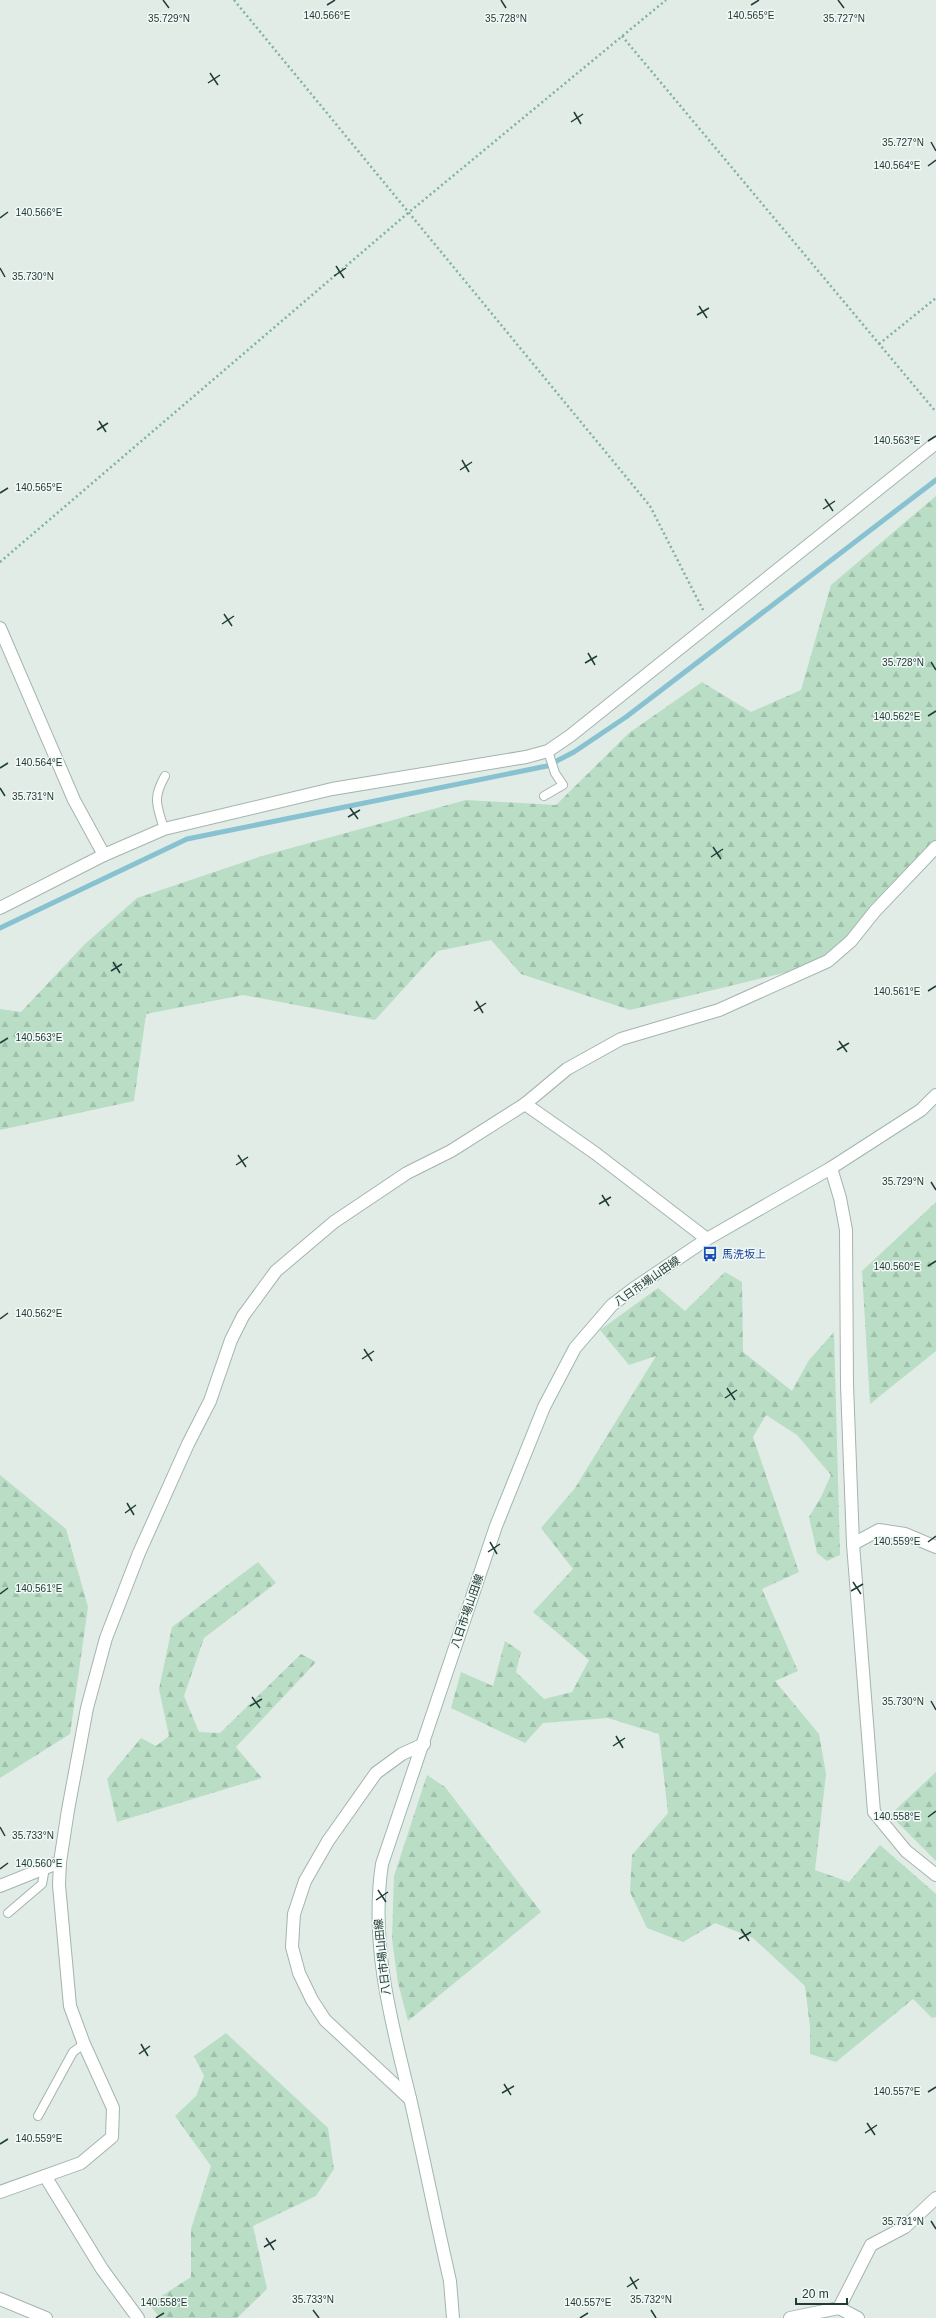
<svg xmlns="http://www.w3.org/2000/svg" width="936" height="2318" font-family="Helvetica,'Noto Sans JP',sans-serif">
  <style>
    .forest { fill: url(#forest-firs) }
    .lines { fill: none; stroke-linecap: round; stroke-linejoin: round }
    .stream { stroke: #88c2d1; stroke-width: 5 }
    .service-casing { stroke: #a4b4ae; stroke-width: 10 }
    .minor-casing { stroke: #a4b4ae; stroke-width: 14 }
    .secondary-casing { stroke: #9fb7b0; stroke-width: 14 }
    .path { stroke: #81b0a4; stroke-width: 2.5; stroke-dasharray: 2 3; stroke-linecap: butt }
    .service { stroke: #fff; stroke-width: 8 }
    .minor { stroke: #fff; stroke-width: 12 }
    .secondary { stroke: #fff; stroke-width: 12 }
    .ticks { fill: none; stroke: #213c36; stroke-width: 1.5 }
    .labels { text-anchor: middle; stroke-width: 3; stroke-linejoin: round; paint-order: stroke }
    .transit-label { font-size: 11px; fill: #164399; stroke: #f1f8f5; text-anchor: start }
    .street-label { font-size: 11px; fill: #213c36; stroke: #f1f8f5 }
    .ticks-label { font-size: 10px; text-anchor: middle; fill: #213c36; stroke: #f1f8f5; stroke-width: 3; stroke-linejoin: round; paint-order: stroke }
  </style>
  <defs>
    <pattern id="forest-firs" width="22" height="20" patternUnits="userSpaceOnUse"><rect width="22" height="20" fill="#b9ddc5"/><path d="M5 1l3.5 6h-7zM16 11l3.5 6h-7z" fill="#9fbfaa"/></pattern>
  </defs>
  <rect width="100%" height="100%" fill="#e1ece7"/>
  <g class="forest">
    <polygon points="936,496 936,853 821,964 630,1010 521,974 491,940 438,951 375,1020 243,995 146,1014 134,1101 0,1130 0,1009 21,1012 84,945 137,898 262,856 466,800 556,805 629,733 702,682 751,712 801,690 831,585"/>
    <polygon points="936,1202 936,1351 870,1404 862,1271"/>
    <polygon points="725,1272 742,1282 743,1352 792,1391 809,1360 834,1332 840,1555 827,1561 817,1553 809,1517 821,1497 831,1475 797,1435 766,1415 753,1437 799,1572 762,1589 798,1671 775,1681 819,1734 826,1774 815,1870 849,1882 880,1845 936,1894 936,2017 932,2018 913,1999 836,2062 810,2054 810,2027 805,1986 753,1938 715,1923 683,1942 647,1928 630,1892 632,1855 668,1813 659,1734 608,1718 543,1723 525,1743 451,1708 461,1672 493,1686 505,1641 521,1652 516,1672 544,1699 572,1692 589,1660 533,1612 573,1569 541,1528 575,1488 656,1356 629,1365 600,1330 658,1288 685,1311"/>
    <polygon points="0,1475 66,1529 88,1607 70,1734 0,1778"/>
    <polygon points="258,1562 276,1583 204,1638 184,1696 199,1732 220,1733 301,1654 316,1662 236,1747 262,1778 117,1822 107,1779 141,1738 156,1746 169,1736 159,1689 172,1627"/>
    <polygon points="936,1772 936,1861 890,1815"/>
    <polygon points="427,1775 445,1787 541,1912 408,2021 398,1983 392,1939 394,1876"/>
    <polygon points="226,2033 328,2128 334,2169 316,2196 253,2226 267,2289 237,2318 160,2318 149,2304 191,2277 191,2229 211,2166 175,2116 196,2096 204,2076 194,2056"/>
  </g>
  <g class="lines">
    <polyline class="stream" points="0,928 187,839 547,766 574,752 626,717 936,480"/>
    <defs>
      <g id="service">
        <polyline points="544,796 563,785 555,773 548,751"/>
        <path d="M164,829C157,805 152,799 165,776"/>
        <polyline points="8,1913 42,1884 45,1868"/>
        <polyline points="38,2116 73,2052 84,2044"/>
      </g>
      <g id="minor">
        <polyline points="0,628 74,800 104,855"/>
        <polyline points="0,908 104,855 164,829 332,789 526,757 548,751 570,736 936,443"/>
        <polyline points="525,1104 595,1153 707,1239"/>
        <polyline points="831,1168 840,1198 846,1230 847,1385 853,1544 874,1812 906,1851 936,1875"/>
        <polyline points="853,1544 879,1530 905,1534 936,1547"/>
        <polyline points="0,1886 60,1862"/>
        <polyline points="410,2099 325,2020 312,2000 299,1973 292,1947 294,1914 305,1881 328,1841 376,1773 402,1754 424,1744"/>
        <polyline points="45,2176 102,2269 138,2318"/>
        <polyline points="0,2192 81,2163 112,2137 113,2108 84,2044 70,2006 59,1885 60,1862 68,1810 87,1708 106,1638 139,1553 188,1444 210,1401 231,1340 243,1316 276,1271 334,1222 407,1173 451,1151 525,1104 567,1069 621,1039 719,1010 828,961 851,941 875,911 936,847"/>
        <polyline points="0,2299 46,2318"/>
        <polyline points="839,2308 871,2245 905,2227 936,2198"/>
        <polyline points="790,2318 839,2308 858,2318"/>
      </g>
      <path id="secondary" d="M453,2318L450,2281C436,2220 424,2159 410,2098C391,2021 370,1944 382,1864L496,1526L544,1407L575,1348L612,1305L633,1289L707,1239L831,1168L921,1110L936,1095"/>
    </defs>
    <use href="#service" class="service-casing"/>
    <use href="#minor" class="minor-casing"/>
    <use href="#secondary" class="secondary-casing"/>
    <g class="path">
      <polyline points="234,0 650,506 703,610"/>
      <polyline points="622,36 936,412"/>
      <polyline points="879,344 936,298"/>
      <polyline points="0,562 408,213 666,0"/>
    </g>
    <use href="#service" class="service"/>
    <use href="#minor" class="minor"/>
    <use href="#secondary" class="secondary"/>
  </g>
  <path class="ticks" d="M163,0L169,8M501,0L506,8M838,0L844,8M327,5L335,0M751,5L759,0M210,73L218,85M208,83L220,75M574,112L581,124M571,122L583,114M931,142L936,151M928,166L936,160M0,218L8,212M336,266L344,278M0,268L5,277M334,276L346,268M699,306L707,318M697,315L709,308M99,421L106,432M97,430L108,423M928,441L936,436M462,460L469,472M460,470L472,462M0,493L8,488M825,499L833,511M823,509L835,501M224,614L232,626M222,624L234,616M588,653L595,665M931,662L936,670M585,663L597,656M928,716L936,711M0,768L8,763M0,788L5,796M350,808L358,819M348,817L360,810M713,847L721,859M711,857L723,849M113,962L120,973M111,971L122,964M928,991L936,986M476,1001L483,1013M474,1011L486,1003M839,1041L847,1052M0,1043L8,1038M837,1050L849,1043M238,1155L246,1167M236,1165L248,1157M931,1182L936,1190M602,1195L609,1206M599,1204L611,1197M928,1266L936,1261M0,1319L8,1313M364,1349L372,1361M362,1359L374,1351M727,1388L735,1400M725,1398L737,1390M127,1503L134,1515M125,1513L136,1505M490,1542L497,1554M928,1542L936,1536M488,1552L500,1544M853,1582L861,1594M851,1591L863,1584M0,1594L8,1588M252,1697L260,1708M931,1701L936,1710M250,1706L262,1699M616,1736L623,1748M613,1746L625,1738M928,1817L936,1811M0,1827L5,1836M0,1869L8,1863M378,1890L386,1902M376,1900L388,1892M741,1929L749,1941M739,1939L751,1932M141,2044L148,2056M139,2054L150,2046M504,2084L511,2095M928,2092L936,2087M502,2093L514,2086M867,2123L875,2135M865,2133L877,2125M0,2144L8,2139M931,2221L936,2229M266,2238L274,2250M264,2247L276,2240M630,2277L637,2289M627,2287L639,2279M313,2310L319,2318M651,2310L656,2318M156,2318L164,2313M580,2318L588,2313"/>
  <defs>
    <symbol id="bus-bare" viewBox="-9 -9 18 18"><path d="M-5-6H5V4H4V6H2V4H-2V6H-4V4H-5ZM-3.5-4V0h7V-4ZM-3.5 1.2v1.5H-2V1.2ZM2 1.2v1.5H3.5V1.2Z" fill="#1a4fb4" stroke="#f1f8f5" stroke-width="2.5" paint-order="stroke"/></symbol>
  </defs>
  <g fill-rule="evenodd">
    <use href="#bus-bare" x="699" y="1243" width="22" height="22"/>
  </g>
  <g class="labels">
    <g class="transit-label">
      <text x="722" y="1258">馬洗坂上</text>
    </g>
    <g class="street-label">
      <text transform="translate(647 1281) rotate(-35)" y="4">八日市場山田線</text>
      <text transform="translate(467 1611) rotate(-71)" y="4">八日市場山田線</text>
      <text transform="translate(382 1957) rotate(-96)" y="4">八日市場山田線</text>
    </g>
  </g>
  <g class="ticks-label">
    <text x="327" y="19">140.566°E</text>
    <text x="751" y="19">140.565°E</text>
    <text x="169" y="22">35.729°N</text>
    <text x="506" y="22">35.728°N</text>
    <text x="844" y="22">35.727°N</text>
    <text x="903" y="146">35.727°N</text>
    <text x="897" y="169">140.564°E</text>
    <text x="39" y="216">140.566°E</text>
    <text x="33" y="280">35.730°N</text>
    <text x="897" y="444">140.563°E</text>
    <text x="39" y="491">140.565°E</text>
    <text x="903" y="666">35.728°N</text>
    <text x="897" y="720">140.562°E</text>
    <text x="39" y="766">140.564°E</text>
    <text x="33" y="800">35.731°N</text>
    <text x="897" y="995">140.561°E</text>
    <text x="39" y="1041">140.563°E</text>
    <text x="903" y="1185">35.729°N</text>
    <text x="897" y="1270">140.560°E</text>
    <text x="39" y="1317">140.562°E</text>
    <text x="897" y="1545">140.559°E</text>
    <text x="39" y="1592">140.561°E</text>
    <text x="903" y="1705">35.730°N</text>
    <text x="897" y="1820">140.558°E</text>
    <text x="33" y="1839">35.733°N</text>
    <text x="39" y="1867">140.560°E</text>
    <text x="897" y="2095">140.557°E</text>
    <text x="39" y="2142">140.559°E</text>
    <text x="903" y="2225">35.731°N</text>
    <text x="313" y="2303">35.733°N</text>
    <text x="651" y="2303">35.732°N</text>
    <text x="164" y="2306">140.558°E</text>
    <text x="588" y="2306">140.557°E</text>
  </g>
  <path d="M796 2298v6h51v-6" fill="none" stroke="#213c36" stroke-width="2"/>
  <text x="802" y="2298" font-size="12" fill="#213c36" stroke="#f1f8f5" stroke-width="3" paint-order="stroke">20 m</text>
</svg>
